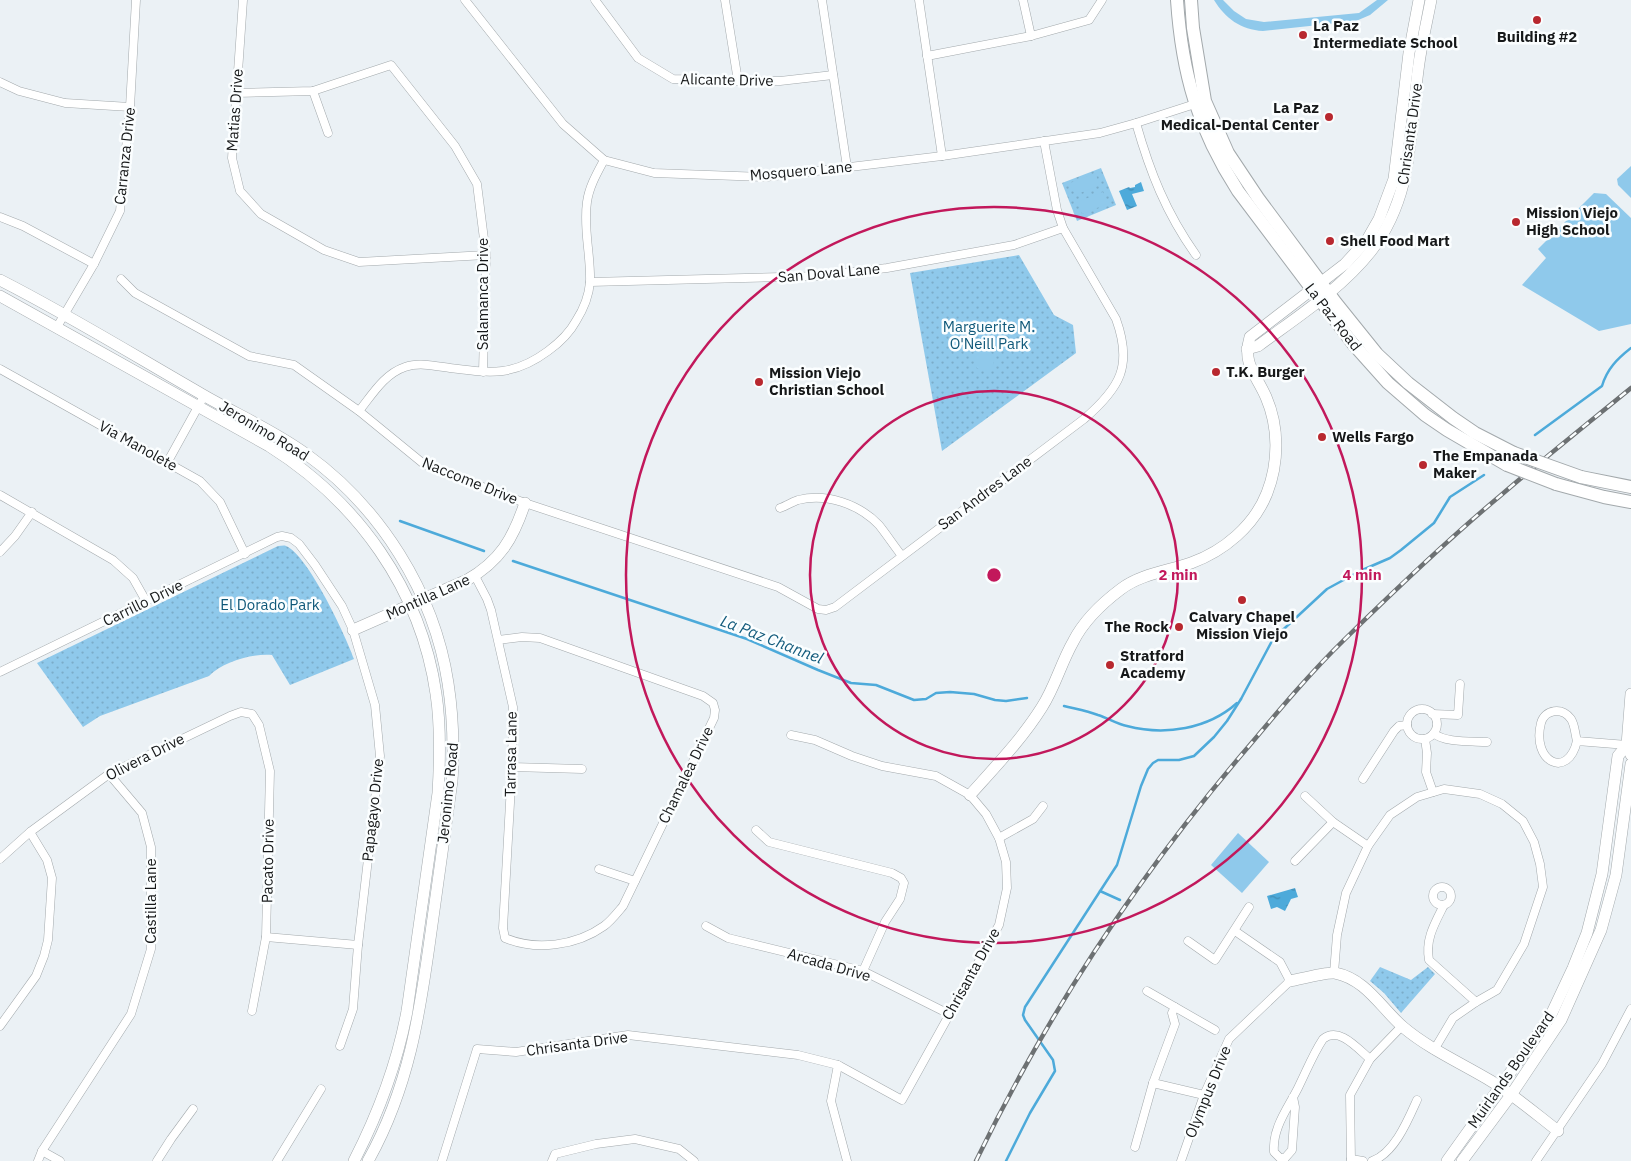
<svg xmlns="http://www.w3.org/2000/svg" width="1631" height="1161" font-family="'IBM Plex Sans',sans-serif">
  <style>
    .park { fill: url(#park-dots) }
    .pitch { fill: #8fc9eb }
    .water { fill: url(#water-ripples) }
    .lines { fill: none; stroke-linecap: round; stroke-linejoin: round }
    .stream { stroke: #4daada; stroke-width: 2.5 }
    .street-casing { stroke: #a3a9ac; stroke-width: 9 }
    .secondary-casing { stroke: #a3a9ac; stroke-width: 12 }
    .primary-casing { stroke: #a3a9ac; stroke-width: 14 }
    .street { stroke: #fff; stroke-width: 8 }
    .secondary { stroke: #fff; stroke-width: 11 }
    .primary { stroke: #fff; stroke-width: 12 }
    .rail-casing { stroke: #6d7173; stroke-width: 4.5 }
    .rail { stroke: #fbfeff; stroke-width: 2.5; stroke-dasharray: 8; stroke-linecap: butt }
    .primary-bridge-casing { stroke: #a3a9ac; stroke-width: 14; stroke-linecap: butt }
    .primary-bridge { stroke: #fff; stroke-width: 12 }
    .ring { fill: none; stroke: #c2185b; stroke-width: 2.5 }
    .poi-dot { fill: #b8282f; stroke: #fbfeff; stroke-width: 2 }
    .labels { text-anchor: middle; stroke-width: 5; stroke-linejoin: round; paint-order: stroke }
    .poi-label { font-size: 15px; font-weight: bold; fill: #161819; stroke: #fbfeff; text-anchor: start }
    .street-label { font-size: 15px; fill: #161819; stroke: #fbfeff }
    .park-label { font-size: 15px; fill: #0f5879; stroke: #fbfeff }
    .water-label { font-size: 16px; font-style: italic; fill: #135b7c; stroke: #fbfeff }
    .centre { fill: #c2185b; stroke: #fbfeff; stroke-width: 2.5 }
    .ring-label { font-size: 15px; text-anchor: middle; font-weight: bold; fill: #c2185b; stroke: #fbfeff; stroke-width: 5; stroke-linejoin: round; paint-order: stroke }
  </style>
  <defs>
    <pattern id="park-dots" width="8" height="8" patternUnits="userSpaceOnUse" patternTransform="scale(1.25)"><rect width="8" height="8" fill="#8fc9eb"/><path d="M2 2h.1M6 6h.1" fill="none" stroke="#7bacc9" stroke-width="1.8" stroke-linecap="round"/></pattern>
    <pattern id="water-ripples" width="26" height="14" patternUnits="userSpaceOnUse" patternTransform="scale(1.25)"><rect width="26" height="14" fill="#4daada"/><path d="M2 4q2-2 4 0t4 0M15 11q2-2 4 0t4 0" fill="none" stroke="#3f89b0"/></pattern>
  </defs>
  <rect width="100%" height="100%" fill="#ebf1f5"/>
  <g class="park">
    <polygon points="1101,168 1116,205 1077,221 1062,183"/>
    <polygon points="1019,255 1054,315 1073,325 1076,353 942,451 910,273"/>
    <path d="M278,546C281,546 284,545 286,546C308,555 346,636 354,659L290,685L272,655C253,653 222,662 209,676L100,716L83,727L37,663Z"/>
    <polygon points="1380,967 1411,980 1428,967 1435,974 1401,1013 1384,993 1370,981"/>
  </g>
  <g class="pitch">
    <path d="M1214,0H1223L1234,11L1246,19L1264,22L1359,13L1377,0H1388L1370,15L1356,21L1263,31C1241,30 1225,18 1214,0Z"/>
    <polygon points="1631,166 1631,198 1618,185 1617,179"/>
    <polygon points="1095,173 1100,185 1075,195 1070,183"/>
    <polygon points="1103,192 1107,204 1082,214 1077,202"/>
    <polygon points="1594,193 1606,194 1631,218 1631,324 1599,331 1522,285 1546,258 1538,249"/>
    <circle cx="984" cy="361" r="10"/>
    <polygon points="1238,833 1269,862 1242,893 1211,865"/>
  </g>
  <g class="water">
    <polygon points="1141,182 1144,191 1132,194 1137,206 1127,210 1119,191 1129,187 1130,188 1135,187 1135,185"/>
    <polygon points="1295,888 1298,897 1291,899 1285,911 1277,907 1271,909 1267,896"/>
  </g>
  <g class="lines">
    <g class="stream">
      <path d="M1535,435L1602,386C1607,369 1617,359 1631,348"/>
      <polyline points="400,521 484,551"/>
      <polyline points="513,561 747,639 818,670 851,683 876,685 914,700 926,699 936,693 950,692 974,694 995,700 1006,701 1027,698"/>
      <polyline points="1241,699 1273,639 1327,589 1360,571 1390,558 1401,550 1434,523 1450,497 1484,475"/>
      <path d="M1064,706C1076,709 1087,711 1098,715C1108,718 1117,724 1127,726C1165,736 1208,729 1237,703"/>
      <polyline points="1100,891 1120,900"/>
      <polyline points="1006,1161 1030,1113 1055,1071 1053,1060 1025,1020 1023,1015 1025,1007 1117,865 1141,786 1148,769 1153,763 1158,760 1179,760 1194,756 1214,737 1227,721 1241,699"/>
    </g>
    <defs>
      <g id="street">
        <polyline points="243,0 232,158 240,191 261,214 324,250 359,262 486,255"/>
        <polyline points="465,0 563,124 604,160 654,173 766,177 942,156 1100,133 1136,123 1198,103"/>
        <polyline points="595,0 638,58 673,79 780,81 833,75"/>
        <polyline points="725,0 738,81"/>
        <polyline points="822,0 847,167"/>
        <polyline points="919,0 942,156"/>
        <polyline points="1023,0 1031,36"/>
        <polyline points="927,56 1031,36 1089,20 1102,0"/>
        <polyline points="0,82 19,91 65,103 130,107"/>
        <polyline points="313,91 328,133"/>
        <polyline points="237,93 313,91 391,65 455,146 477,184 486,255 483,372"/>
        <path d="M1136,123C1150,172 1166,213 1196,255"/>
        <polyline points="0,217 23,226 94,264"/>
        <path d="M121,279L135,293L249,356L294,365L359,411L425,465L525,503L778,587L818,609L826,610L835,607L1084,419C1120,388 1133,366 1116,319L1063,228L1057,210L1044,141"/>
        <polyline points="590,282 820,276 887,268 1014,245 1063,228"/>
        <polyline points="57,327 94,264 120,211 130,107 136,0"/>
        <polyline points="0,369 200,481 220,502 245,554"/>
        <path d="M359,411C372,395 384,374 405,367C419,362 436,366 450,368C490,373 513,377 548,351C559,343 569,334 576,321C583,310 589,295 590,282C591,255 583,229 587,202C589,187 597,173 604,160"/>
        <polyline points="167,463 204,396"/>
        <polyline points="0,495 113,560 133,578 146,601"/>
        <path d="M780,508C786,506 792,502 798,500C827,493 859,504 879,525C887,535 894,546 902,556"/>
        <polyline points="0,552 15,536 32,512"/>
        <path d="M475,576L487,599L491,610L513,707L512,767L503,928L505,938C536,951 576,946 604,926C611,921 617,913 623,906L714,718L715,710L713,703L703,696L540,638L522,637L498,640"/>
        <polyline points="0,672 277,537 282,536 291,538 299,544 315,565 342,606 353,630 375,705 380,756 358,945 353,1009 340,1046"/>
        <circle cx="1422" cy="724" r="15"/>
        <polyline points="1432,714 1458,715 1460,684"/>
        <path d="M1434,733C1443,743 1473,741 1487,742"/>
        <polyline points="1425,739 1427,753 1426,772 1433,792"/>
        <path d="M1577,741C1568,780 1531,762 1541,723C1545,709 1562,707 1571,719C1575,725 1575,734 1577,741L1627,745"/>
        <polyline points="512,767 582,769"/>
        <polyline points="1363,779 1394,731 1399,726 1407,725"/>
        <polyline points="1305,796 1333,822 1368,846"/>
        <polyline points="756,830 769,842 892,873 901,878 904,883 900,899 885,922 863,971"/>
        <polyline points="999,838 1033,819 1043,806"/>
        <polyline points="0,859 30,832 109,774 230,716 241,712 252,714 259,725 270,771 266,937 252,1011"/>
        <polyline points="1295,861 1333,822"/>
        <polyline points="599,869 635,881"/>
        <circle cx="1442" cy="896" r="9"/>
        <path d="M1444,905C1435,923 1425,939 1429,960L1476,1002"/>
        <polyline points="706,926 728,938 863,971 949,1014"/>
        <polyline points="266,937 358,945"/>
        <polyline points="1188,941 1215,960 1249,907"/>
        <polyline points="1334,973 1337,935 1346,893 1368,846 1390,815 1417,797 1444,789 1480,794 1502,804 1523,821 1534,842 1540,864 1543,887 1524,944 1497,990 1476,1002 1453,1018 1434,1050"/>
        <polyline points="1147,991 1215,1030"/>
        <polyline points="0,1026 36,976 44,956 48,940 52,878 47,860 30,832"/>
        <polyline points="838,1065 831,1101 847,1161"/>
        <polyline points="1153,1083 1204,1095"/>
        <path d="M1293,1097L1295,1107L1292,1150L1285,1158H1280L1274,1152C1272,1128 1288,1108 1298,1088C1306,1072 1313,1054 1323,1039C1339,1026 1357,1048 1370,1059"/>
        <polyline points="1135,1147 1153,1083 1175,1024 1172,1013 1175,1007"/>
        <polyline points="42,1151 60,1161"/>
        <polyline points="1351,1159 1363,1161"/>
        <polyline points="38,1161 42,1151 131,1014 151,949 151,847 142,813 109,774"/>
        <polyline points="157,1161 171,1139 193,1109"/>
        <polyline points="277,1161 321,1089"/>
        <polyline points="442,1161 477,1049 516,1052 628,1035 798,1055 838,1065 902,1100 999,925 1007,888 1006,862 999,838 986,814 970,795 936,776 882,766 852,756 815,740 791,735"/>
        <polyline points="552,1161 555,1154 596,1144 635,1139 679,1149 694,1161"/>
        <polyline points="1181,1161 1204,1095 1229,1039 1290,981 1280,962 1235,931"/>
        <polyline points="1351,1161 1350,1095 1370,1059 1402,1026"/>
        <path d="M1372,1161C1394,1154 1408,1120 1417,1100"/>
        <polyline points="1536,1161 1602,1064 1631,1009"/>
      </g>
      <g id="secondary">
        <path d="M0,280C67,314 132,354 198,392C233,413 272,429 306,454C380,507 434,592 448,683C453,715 454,748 452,781C445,831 438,881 431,932C420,1013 409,1088 368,1161"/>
        <path d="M0,296L269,446C357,501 421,589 436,694C441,727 440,760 438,793L407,1011C397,1065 379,1112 354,1161"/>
        <path d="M1247,349L1258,346C1297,317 1341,289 1371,251C1415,195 1409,130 1419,63C1422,42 1427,21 1431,0"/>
        <path d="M353,630L467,580C500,561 513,539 525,503"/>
        <polyline points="1631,694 1627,745 1631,755"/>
        <path d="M970,795C995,767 1022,739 1042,707C1055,687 1061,663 1073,642C1084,620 1101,604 1121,589C1141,574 1168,571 1191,563C1224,551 1254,526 1267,493C1279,462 1279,427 1266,397C1256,374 1242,364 1250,337L1345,264L1367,240L1379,219L1394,179L1409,53L1419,0"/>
        <path d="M1290,981C1300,979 1326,972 1335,973C1366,979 1381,1008 1403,1027C1429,1049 1461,1063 1491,1081C1514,1095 1536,1114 1558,1131"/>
        <polyline points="1447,1161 1550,1017 1573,968 1587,933 1602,874 1618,756 1627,745"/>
        <polyline points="1462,1161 1511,1095 1561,1020 1601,930 1616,875 1631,764"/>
      </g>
      <g id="primary">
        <path d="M1177,0C1182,74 1198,129 1238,191L1354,345L1388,383L1425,415L1447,430L1507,465"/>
        <polyline points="1191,0 1193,28 1205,101 1228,153 1258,198 1336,303 1377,354 1408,383 1453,418 1475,433 1514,453"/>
        <polyline points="1581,477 1631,487"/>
        <polyline points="1556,484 1604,497 1631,502"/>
      </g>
    </defs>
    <use href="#street" class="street-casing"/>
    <use href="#secondary" class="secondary-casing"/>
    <use href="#primary" class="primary-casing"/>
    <use href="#street" class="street"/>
    <use href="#secondary" class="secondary"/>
    <use href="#primary" class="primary"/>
    <defs>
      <path id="rail" d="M976,1161C1048,1012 1141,872 1249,746C1280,709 1311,672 1345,639C1395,590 1446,541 1500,496C1543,459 1587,424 1631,388"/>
    </defs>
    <use href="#rail" class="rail-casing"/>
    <use href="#rail" class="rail"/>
    <defs>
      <g id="primary-bridge">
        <polyline points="1514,453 1581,477"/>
        <polyline points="1507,465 1556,484"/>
      </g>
    </defs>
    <use href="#primary-bridge" class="primary-bridge-casing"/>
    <use href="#primary-bridge" class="primary-bridge"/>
  </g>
  <g class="ring">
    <circle cx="994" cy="575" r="184"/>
    <circle cx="994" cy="575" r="368"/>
  </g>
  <g class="poi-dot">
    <circle cx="1537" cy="20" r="5"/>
    <circle cx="1303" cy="35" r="5"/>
    <circle cx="1329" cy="117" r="5"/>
    <circle cx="1516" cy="222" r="5"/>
    <circle cx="1330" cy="241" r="5"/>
    <circle cx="1216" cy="372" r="5"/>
    <circle cx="759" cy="382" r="5"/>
    <circle cx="1322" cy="437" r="5"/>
    <circle cx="1423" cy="465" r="5"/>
    <circle cx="1242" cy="600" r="5"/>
    <circle cx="1179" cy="627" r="5"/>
    <circle cx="1110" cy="665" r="5"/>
  </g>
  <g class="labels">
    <g class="poi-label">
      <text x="1313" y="31">La Paz<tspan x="1313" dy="17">Intermediate School</tspan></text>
      <text x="1537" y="42" text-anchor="middle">Building #2</text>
      <text x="1319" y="113" text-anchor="end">La Paz<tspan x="1319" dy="17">Medical-Dental Center</tspan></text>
      <text x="1526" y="218">Mission Viejo<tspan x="1526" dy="17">High School</tspan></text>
      <text x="1340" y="246">Shell Food Mart</text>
      <text x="1226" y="377">T.K. Burger</text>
      <text x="769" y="378">Mission Viejo<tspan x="769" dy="17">Christian School</tspan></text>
      <text x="1332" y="442">Wells Fargo</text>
      <text x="1433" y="461">The Empanada<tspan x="1433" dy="17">Maker</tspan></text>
      <text x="1242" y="622" text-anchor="middle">Calvary Chapel<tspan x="1242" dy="17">Mission Viejo</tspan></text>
      <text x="1169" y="632" text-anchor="end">The Rock</text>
      <text x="1120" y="661">Stratford<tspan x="1120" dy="17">Academy</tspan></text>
    </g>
    <g class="street-label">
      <text transform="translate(727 80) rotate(1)" y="5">Alicante Drive</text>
      <text transform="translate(235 110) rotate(-86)" y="5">Matias Drive</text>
      <text transform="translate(1410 134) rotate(-82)" y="5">Chrisanta Drive</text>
      <text transform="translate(125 156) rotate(-84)" y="5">Carranza Drive</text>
      <text transform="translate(801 171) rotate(-5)" y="5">Mosquero Lane</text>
      <text transform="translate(829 273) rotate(-5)" y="5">San Doval Lane</text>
      <text transform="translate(483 294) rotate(-90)" y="5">Salamanca Drive</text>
      <text transform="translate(1333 317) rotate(52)" y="5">La Paz Road</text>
      <text transform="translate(264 431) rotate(31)" y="5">Jeronimo Road</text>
      <text transform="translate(138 446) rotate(29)" y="5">Via Manolete</text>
      <text transform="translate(470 481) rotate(22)" y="5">Naccome Drive</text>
      <text transform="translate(985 493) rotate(-37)" y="5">San Andres Lane</text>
      <text transform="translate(428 597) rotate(-24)" y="5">Montilla Lane</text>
      <text transform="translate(143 603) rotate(-26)" y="5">Carrillo Drive</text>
      <text transform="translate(511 754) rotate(-89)" y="5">Tarrasa Lane</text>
      <text transform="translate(145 757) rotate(-27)" y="5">Olivera Drive</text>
      <text transform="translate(686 775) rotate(-64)" y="5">Chamalea Drive</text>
      <text transform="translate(448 793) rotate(-84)" y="5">Jeronimo Road</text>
      <text transform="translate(373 810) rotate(-84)" y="5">Papagayo Drive</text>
      <text transform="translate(268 861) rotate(-89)" y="5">Pacato Drive</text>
      <text transform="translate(151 901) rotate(-90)" y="5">Castilla Lane</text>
      <text transform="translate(829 965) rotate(16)" y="5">Arcada Drive</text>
      <text transform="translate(971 974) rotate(-61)" y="5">Chrisanta Drive</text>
      <text transform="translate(577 1044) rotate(-8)" y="5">Chrisanta Drive</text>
      <text transform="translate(1511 1070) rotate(-55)" y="5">Muirlands Boulevard</text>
      <text transform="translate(1208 1092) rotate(-68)" y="5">Olympus Drive</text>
    </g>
    <g class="park-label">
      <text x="989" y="332">Marguerite M.<tspan x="989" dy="17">O'Neill Park</tspan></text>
      <text x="270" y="610">El Dorado Park</text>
    </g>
    <g class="water-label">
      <text transform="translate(772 639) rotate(21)" y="6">La Paz Channel</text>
    </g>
  </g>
  <circle cx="994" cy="575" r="8" class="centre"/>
  <g class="ring-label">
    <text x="1178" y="580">2 min</text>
    <text x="1362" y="580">4 min</text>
  </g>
</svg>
